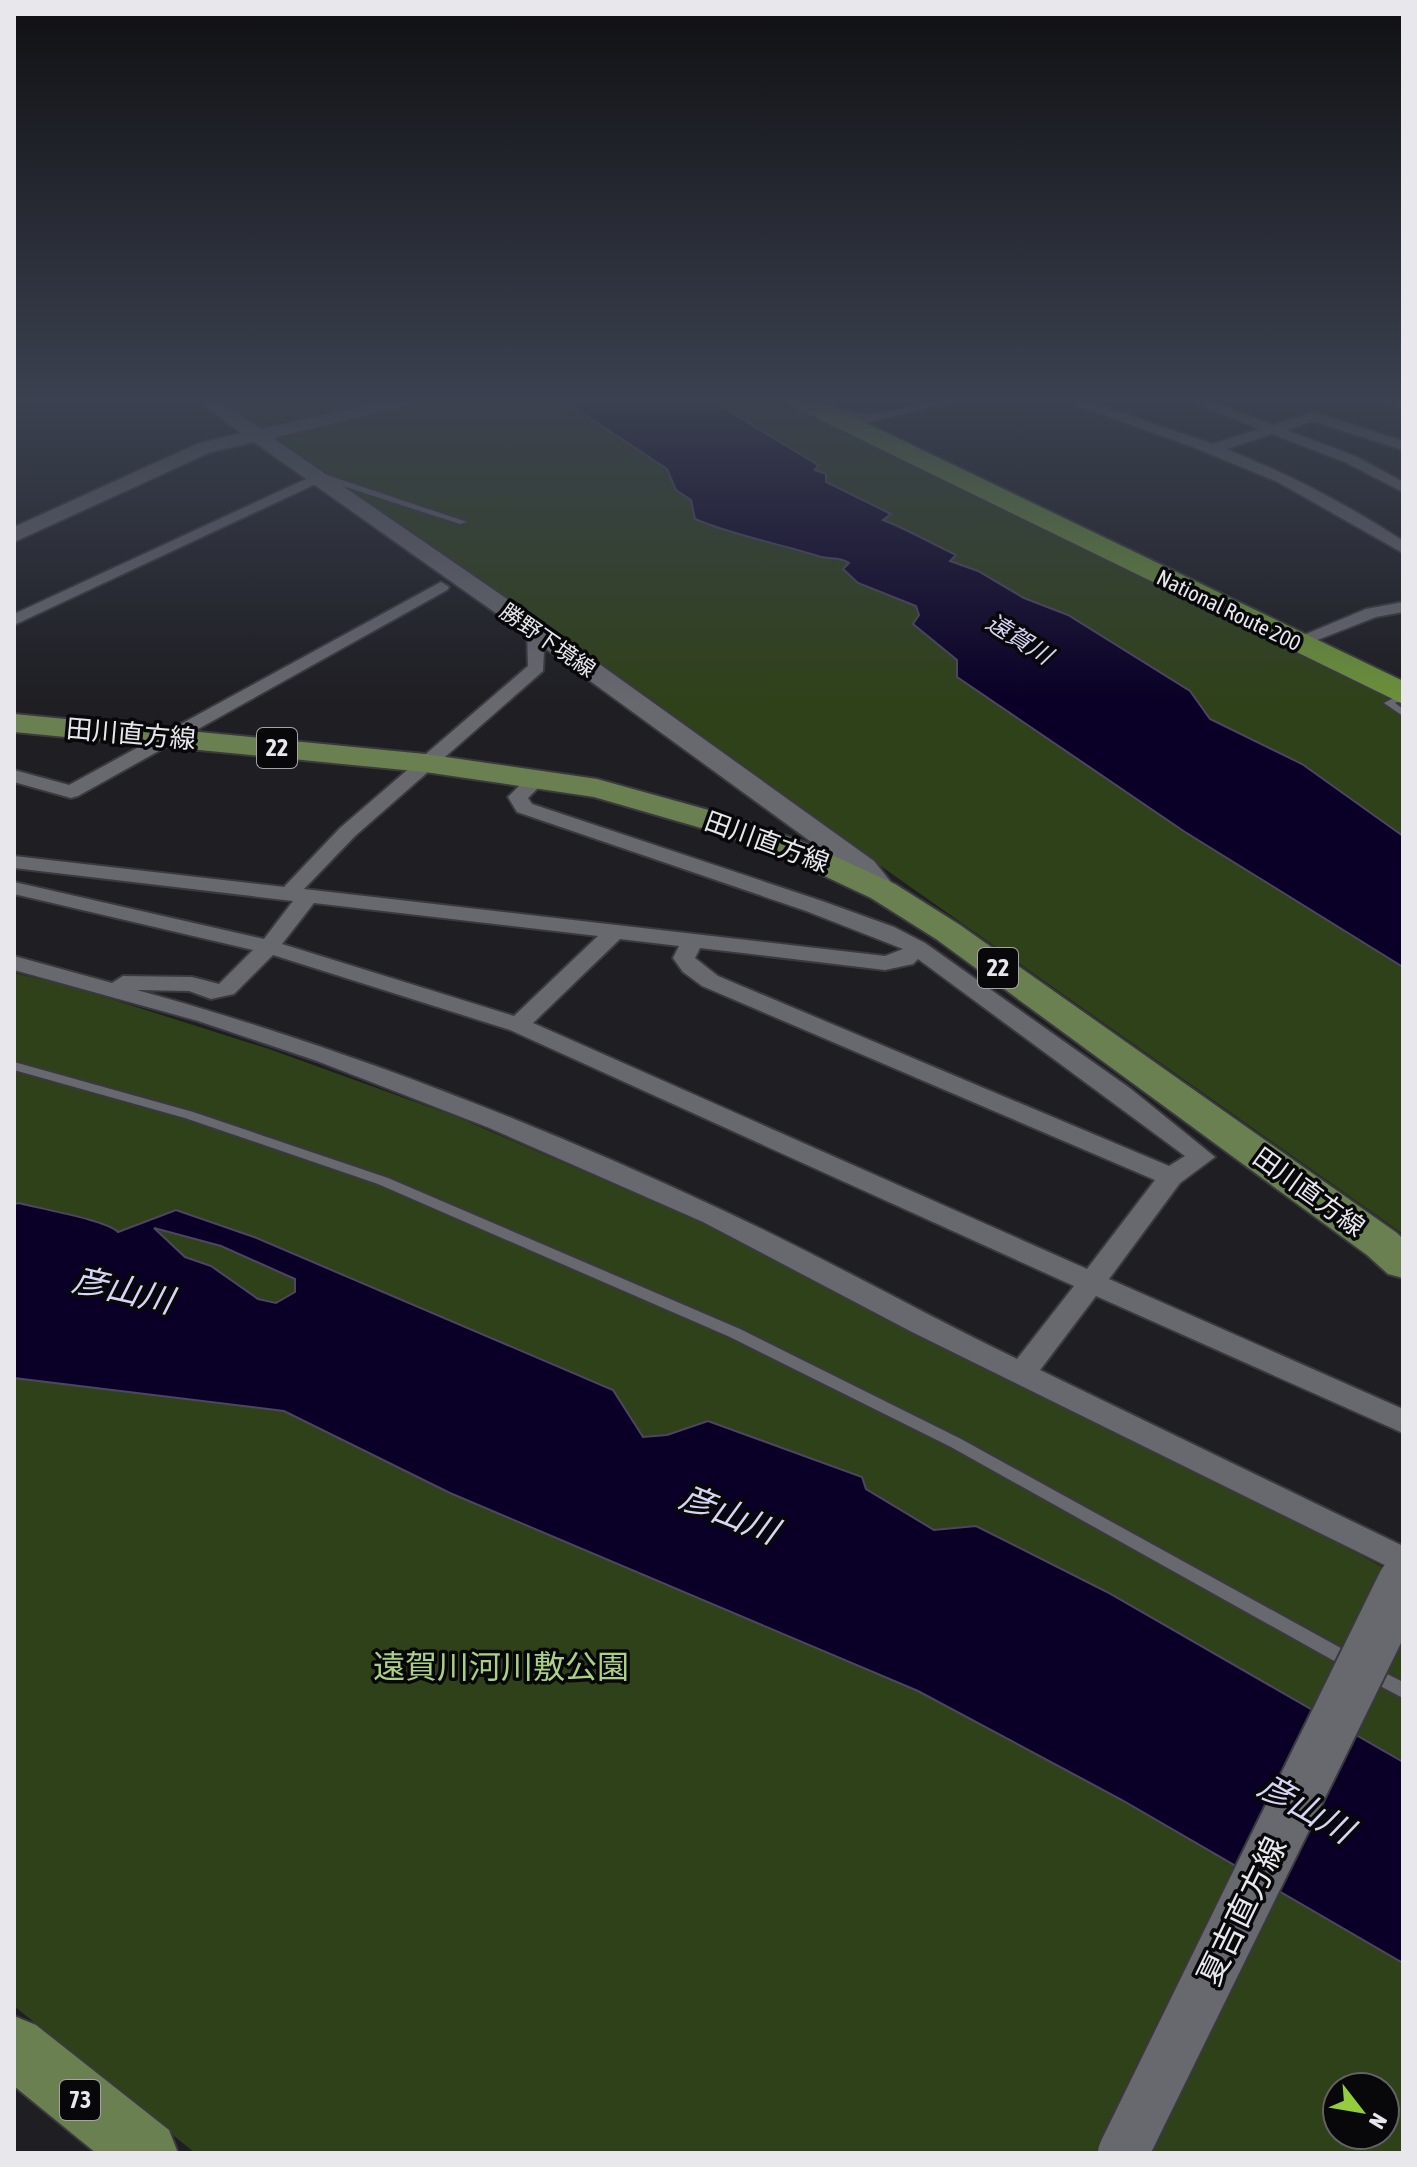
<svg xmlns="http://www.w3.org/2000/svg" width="1417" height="2167" font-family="'Asap Condensed','Noto Sans JP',sans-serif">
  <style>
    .green { fill: #2f4119; fill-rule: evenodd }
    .water { fill: #0a0027; stroke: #4d4562; stroke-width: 2; fill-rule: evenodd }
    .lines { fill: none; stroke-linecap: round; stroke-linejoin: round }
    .lane-casing { stroke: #39393e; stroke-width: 4 }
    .street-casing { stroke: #39393e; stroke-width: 4 }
    .secondary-casing { stroke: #39393e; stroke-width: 4 }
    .primary-casing { stroke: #39393e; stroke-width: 4 }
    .highway-casing { stroke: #39393e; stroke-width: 4 }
    .lane { fill: #68686f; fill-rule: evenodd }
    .street { fill: #68686f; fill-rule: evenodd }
    .secondary { fill: #68686f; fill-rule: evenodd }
    .primary { fill: #6a8050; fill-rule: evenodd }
    .highway { fill: #6b903b; fill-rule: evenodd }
    .rail-casing { stroke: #bebdc2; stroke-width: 6 }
    .rail { stroke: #08080b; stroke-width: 4; stroke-dasharray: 12; stroke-linecap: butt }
    .secondary-bridge-casing { stroke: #39393e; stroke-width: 54; stroke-linecap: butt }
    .secondary-bridge { stroke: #68686f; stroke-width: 50 }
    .labels { text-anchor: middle; stroke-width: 7; stroke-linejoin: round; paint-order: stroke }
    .far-street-label { font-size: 22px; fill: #e8e7eb; stroke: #08080b }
    .far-water-label { font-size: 24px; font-style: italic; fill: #d7d5f5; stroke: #08080b }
    .shield { fill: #08080b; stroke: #a5a4a8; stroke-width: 2 }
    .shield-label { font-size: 24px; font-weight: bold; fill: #e8e7eb }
    .street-label { font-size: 26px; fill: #e8e7eb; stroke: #08080b }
    .near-park-label { font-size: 32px; fill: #acd083; stroke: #08080b }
    .near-street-label { font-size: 32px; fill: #e8e7eb; stroke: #08080b }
    .near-water-label { font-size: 34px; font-style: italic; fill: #d7d5f5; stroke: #08080b }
  </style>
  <rect width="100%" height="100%" fill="#1e1e23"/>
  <g class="green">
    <polygon points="218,399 786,399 1403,705 1403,1234"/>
    <path d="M14,973L70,986L269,1049L457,1117L694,1219L1263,1503L1403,1578V2153H195L14,2006ZM1337,2087H1385V2135H1337Z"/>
  </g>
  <g class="water">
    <path d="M561,399H709L818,465L815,470L826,474V482L891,514L883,520C909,530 930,543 956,555L950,561L978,571L1024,598L1068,615L1190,691L1210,719L1302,764L1403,836V967L1185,832L957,677V660L913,624L919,615L916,606L858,583L843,569L849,563C839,556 829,560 818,556C777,543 735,536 695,519L691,500L676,490L667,469Z"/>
    <path d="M19,1203C41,1209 106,1220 118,1232L176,1210L254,1237L613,1390L643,1437L667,1435L708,1421L862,1477L866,1489L934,1530L976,1526L1107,1592L1403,1762V1963L1122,1800L918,1691L450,1493L284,1411L14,1378V1204ZM154,1228L221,1246L295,1279V1292L276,1303L258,1299L211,1266L185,1257Z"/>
  </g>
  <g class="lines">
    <defs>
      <g id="lane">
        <polygon points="315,473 321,473 467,522 460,524 315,477"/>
        <polygon points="1403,693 1403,700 1395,703 1403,709 1403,716 1384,703"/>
        <polygon points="14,1062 193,1112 388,1178 740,1329 961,1439 1357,1657 1359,1662 1357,1667 1351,1669 1345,1667 951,1447 730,1337 378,1184 185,1118 14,1070"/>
        <polygon points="1371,1666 1403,1682 1403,1698 1365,1678 1363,1673 1365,1668"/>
      </g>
      <g id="street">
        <path d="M801,399C825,399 848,415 868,414C900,414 929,398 962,399L866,423L799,405Z"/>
        <path d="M1060,399H1080L1213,444L1259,429L1186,399H1205L1273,425L1313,412L1403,441V450L1313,421L1286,430L1355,456L1403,482V492L1345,462L1272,434L1226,449C1288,474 1347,504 1403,541V553L1278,482L1193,447Z"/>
        <polygon points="317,474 324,478 322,481 14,625 14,614"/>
        <polygon points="441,582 449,587 447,590 78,796 71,798 14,782 14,770 69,785"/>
        <polygon points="1403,602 1403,612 1376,617 1302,646 1290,646 1287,642 1366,609"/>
        <path d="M536,625L545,630L543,671L355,836L304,889L885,956L903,949L806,911L517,812L508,797L532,773L539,771L549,777L528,798L532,804L822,901L894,927L925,943L1131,1089L1215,1157L1180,1183L1109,1279L1403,1409V1433L1096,1296L1040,1370L1403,1546V1574L912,1332L703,1222L487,1127L317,1061L198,1021L14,970V956L112,983L123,976L192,977L219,984L253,950L14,894V882L264,939L293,901L14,868V856L284,887L340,828L528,666L527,630ZM314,903L598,936L514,1016L282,944ZM620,939L679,946L673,958L683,972L702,986L1155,1180L1087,1269L533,1023ZM700,948L885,970L913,964L918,959L1185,1156L1169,1166L718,976L695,958ZM273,955L510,1030L1074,1286L1017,1359C918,1311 821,1256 720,1209C532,1121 337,1045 137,990L189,991L211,999L234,994Z"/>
      </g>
      <polygon id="secondary" points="196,399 217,399 261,429 388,399 420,399 418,403 273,438 545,625 874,861 898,891 894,897 872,897 854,873 527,635 254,442 211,452 14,542 14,527 197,444 241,433"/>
      <g id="primary">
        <polygon points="14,714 425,754 597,779 730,816 806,843 895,884 960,925 1397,1233 1403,1239 1403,1278 1388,1274 1367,1255 936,939 871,898 784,857 708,830 594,797 425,772 14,732"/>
        <polygon points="14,2016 36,2025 169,2130 178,2153 96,2153 14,2086"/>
      </g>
      <polygon id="highway" points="785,399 816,399 1403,681 1403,704 788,404"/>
    </defs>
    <use href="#lane" class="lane-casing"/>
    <use href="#street" class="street-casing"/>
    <use href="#secondary" class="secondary-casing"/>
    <use href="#primary" class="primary-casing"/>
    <use href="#highway" class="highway-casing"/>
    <use href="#lane" class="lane"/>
    <use href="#street" class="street"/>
    <use href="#secondary" class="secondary"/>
    <use href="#primary" class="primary"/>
    <use href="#highway" class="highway"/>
    <defs>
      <polyline id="rail" points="1388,399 1403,404"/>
    </defs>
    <use href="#rail" class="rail-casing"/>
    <use href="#rail" class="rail"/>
    <defs>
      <polyline id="secondary-bridge" points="1123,2153 1403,1582"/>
    </defs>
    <use href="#secondary-bridge" class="secondary-bridge-casing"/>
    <use href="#secondary-bridge" class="secondary-bridge"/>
  </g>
  <linearGradient id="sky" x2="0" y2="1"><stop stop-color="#101013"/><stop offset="0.57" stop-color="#3b4150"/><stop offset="1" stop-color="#3b4150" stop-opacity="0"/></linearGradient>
  <rect width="1417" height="702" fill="url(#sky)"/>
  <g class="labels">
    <g class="far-street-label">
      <text transform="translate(1229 610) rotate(26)" y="8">National Route 200</text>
      <text transform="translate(548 640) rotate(35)" y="8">勝野下境線</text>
    </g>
    <g class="far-water-label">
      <text transform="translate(1019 639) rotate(32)" y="8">遠賀川</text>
    </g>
    <g class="shield">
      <rect x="257" y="728" width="40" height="40" rx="6"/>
      <rect x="978" y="948" width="40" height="40" rx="6"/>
      <rect x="60" y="2080" width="40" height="40" rx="6"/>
    </g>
    <g class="shield-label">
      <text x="277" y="756">22</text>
      <text x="998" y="976">22</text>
      <text x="80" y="2108">73</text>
    </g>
    <g class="street-label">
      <text transform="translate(131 734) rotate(5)" y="9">田川直方線</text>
      <text transform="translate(767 842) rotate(20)" y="9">田川直方線</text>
      <text transform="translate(1309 1192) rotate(36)" y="9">田川直方線</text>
    </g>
    <g class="near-park-label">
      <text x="501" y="1678">遠賀川河川敷公園</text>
    </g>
    <g class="near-street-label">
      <text transform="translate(1242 1911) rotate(-64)" y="11">夏吉直方線</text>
    </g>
    <g class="near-water-label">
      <text transform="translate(123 1290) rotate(13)" y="12">彦山川</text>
      <text transform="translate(729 1514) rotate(22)" y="12">彦山川</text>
      <text transform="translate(1306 1808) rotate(30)" y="12">彦山川</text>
    </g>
  </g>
  <rect width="1417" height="2167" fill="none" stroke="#e8e7eb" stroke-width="32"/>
  <g transform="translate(1361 2111) rotate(121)"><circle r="38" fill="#08080b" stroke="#626165" stroke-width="2"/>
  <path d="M0-6L14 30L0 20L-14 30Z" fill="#93cc3d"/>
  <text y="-12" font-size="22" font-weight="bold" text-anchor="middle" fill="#e8e7eb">N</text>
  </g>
</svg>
